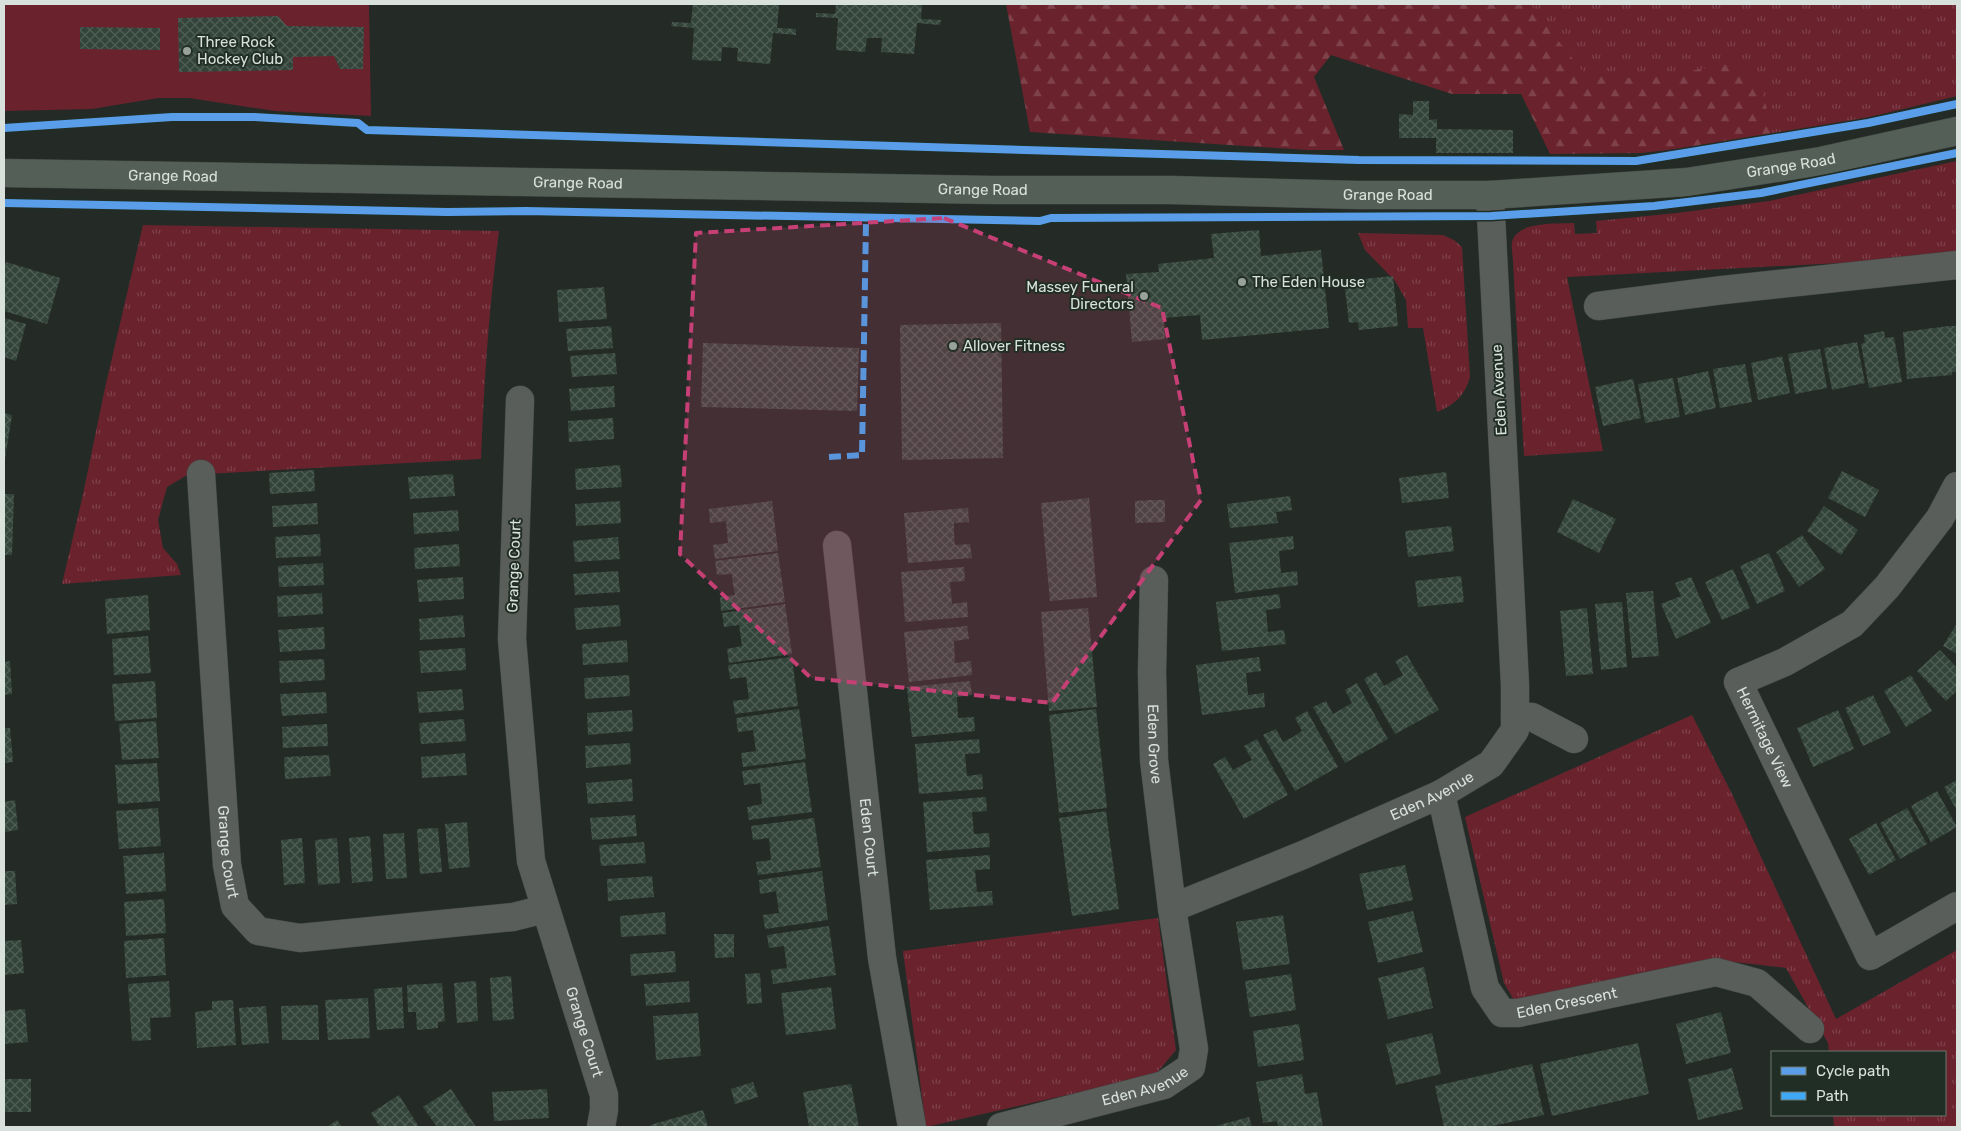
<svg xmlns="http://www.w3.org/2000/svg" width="1961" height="1131" font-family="Rubik,sans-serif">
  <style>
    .grass { fill: url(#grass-tufts) }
    .forest { fill: url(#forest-firs) }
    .pitch { fill: #6a222d }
    .building { fill: url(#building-cross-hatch) }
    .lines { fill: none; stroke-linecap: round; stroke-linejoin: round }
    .minor-casing { stroke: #424844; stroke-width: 29 }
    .major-casing { stroke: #424844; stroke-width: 29 }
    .minor { stroke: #5a5e5b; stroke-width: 28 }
    .major { stroke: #545f57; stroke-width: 28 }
    .quiet { stroke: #3fa9f5; stroke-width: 6; stroke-dasharray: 12 6; stroke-linecap: butt }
    .cycleway-casing { stroke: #212e25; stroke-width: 11 }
    .cycleway { stroke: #5a9eea; stroke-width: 8 }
    .marked { fill: #c64075; fill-opacity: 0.2; stroke: #c64075; stroke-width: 4; stroke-dasharray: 10 6; stroke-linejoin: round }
    .poi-dot { fill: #99a19c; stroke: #212e25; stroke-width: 2 }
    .labels { text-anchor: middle; stroke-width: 4; stroke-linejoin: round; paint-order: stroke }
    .poi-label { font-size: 15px; fill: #d8e1db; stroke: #212e25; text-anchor: start }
    .street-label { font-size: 15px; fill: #d8e1db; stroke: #212e25 }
  </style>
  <defs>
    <pattern id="grass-tufts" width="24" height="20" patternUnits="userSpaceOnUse" patternTransform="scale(1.25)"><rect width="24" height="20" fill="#6a222d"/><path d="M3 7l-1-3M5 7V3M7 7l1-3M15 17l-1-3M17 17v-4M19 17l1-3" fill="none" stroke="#7f424b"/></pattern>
    <pattern id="forest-firs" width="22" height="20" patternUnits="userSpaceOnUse" patternTransform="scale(1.25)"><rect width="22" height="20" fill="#6a222d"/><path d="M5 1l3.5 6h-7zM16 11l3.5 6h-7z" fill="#7f424b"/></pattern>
    <pattern id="building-cross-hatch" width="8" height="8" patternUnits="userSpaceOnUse" patternTransform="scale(1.25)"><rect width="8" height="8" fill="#33443a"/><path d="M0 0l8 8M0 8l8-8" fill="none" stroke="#505f56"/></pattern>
  </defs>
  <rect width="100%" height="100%" fill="#242b26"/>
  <g class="grass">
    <polygon points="1483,4 1957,4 1957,96 1866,118 1722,144 1639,153"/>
    <path d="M1957,161V257L1567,277L1603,451L1524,456L1513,262C1513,256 1511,248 1512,242C1517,221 1557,224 1574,223L1575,234L1597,233L1596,221L1677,213L1769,201Z"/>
    <path d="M143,225L499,231C489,307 484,382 481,459L187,475L167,487L158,520L163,548L177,564L181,575L62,584L82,499L105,388Z"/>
    <path d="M1358,233L1443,235L1454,240L1462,247L1470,377C1465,395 1455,405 1437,412L1423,328H1408L1406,300L1395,281L1365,250Z"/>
    <polygon points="1692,715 1732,794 1836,1019 1957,950 1957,1127 1834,1127 1833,1115 1945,1115 1945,1052 1829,1052 1828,1043 1786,968 1717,960 1517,1005 1504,983 1465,817"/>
    <polygon points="1158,918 1176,1050 1155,1075 926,1127 903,951"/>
  </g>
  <polygon class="forest" points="1006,4 1531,4 1543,22 1585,74 1643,79 1741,62 1761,88 1768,113 1772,135 1722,144 1639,153 1550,154 1521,94 1452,94 1331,55 1314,77 1344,150 1308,150 1030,132"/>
  <polygon class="pitch" points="4,4 369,4 371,116 275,111 189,98 158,98 92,109 4,111"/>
  <g class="building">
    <polygon points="693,4 779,5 777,28 796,29 796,35 773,33 770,64 737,61 738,48 722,47 721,61 692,60 694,28 671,26 672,22 691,23"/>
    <polygon points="836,4 922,4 921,19 941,20 940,25 917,23 914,54 881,52 882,38 867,38 865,52 836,50 838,18 816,17 816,13 835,14"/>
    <polygon points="278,16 287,26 364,27 363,69 340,69 334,56 293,57 293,70 179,72 178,18"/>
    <polygon points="80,27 160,28 160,50 80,49"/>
    <polygon points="1413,101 1429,101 1429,120 1437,119 1437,129 1513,130 1513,153 1436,153 1436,138 1399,138 1399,114 1413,115"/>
    <polygon points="1259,230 1261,256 1321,250 1329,328 1202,340 1200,315 1163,318 1165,339 1132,342 1126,274 1159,272 1158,264 1214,258 1211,234"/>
    <polygon points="6,262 60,278 47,324 4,311 4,271"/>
    <polygon points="1393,276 1398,326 1359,330 1358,322 1349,323 1344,281"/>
    <polygon points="604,287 607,319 559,322 557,290"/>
    <polygon points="4,318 26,324 16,361 4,357"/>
    <polygon points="1001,323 1003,458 902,460 900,325"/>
    <polygon points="611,326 613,348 568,351 566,329"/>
    <polygon points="1949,326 1957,326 1957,372 1952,372 1952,375 1907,379 1903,332"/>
    <polygon points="1884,331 1885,338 1894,337 1902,382 1869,388 1861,344 1865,343 1864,335"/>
    <polygon points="1857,342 1865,383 1832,390 1824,348"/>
    <polygon points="703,343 859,348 857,411 701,407"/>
    <polygon points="1820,349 1827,388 1795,394 1788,354"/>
    <polygon points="615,353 617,374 572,377 570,356"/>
    <polygon points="1782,356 1790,393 1758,400 1751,363"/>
    <polygon points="1745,364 1752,402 1720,408 1713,369"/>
    <polygon points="1708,371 1716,408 1685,415 1677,378"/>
    <polygon points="1673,378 1680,417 1645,423 1638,384"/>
    <polygon points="1633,379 1641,418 1603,426 1595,387"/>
    <polygon points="614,386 615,407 571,411 569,389"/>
    <polygon points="4,413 12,415 5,459 4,459"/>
    <polygon points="613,418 614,439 569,442 568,421"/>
    <polygon points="620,465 622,487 576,490 575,469"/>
    <polygon points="314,470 315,491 270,494 269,473"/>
    <polygon points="1842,471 1879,490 1865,517 1828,498"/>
    <polygon points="1446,472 1449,498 1402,503 1399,478"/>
    <polygon points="453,474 455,496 410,499 408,477"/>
    <polygon points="4,494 14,494 12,555 4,555"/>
    <polygon points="1290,496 1292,510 1276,512 1278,523 1230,528 1227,504"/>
    <polygon points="1089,498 1097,597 1050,601 1041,503"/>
    <polygon points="1573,499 1616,519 1599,553 1557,532"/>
    <polygon points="1150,500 1165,500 1165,522 1135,523 1135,501"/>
    <polygon points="620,501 621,523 576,526 575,504"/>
    <polygon points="772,501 778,551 715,559 713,545 728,543 726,521 710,523 709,509"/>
    <polygon points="317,503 318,524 273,527 272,506"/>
    <polygon points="1824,506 1858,530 1841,555 1807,531"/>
    <polygon points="968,508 969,522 954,523 954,534 955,545 970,544 972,558 908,563 904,513"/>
    <polygon points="458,510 459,531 414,534 413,513"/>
    <polygon points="1451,526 1454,551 1408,557 1405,531"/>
    <polygon points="320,534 321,556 276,558 275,537"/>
    <polygon points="1802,535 1825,569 1799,587 1776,552"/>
    <polygon points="1293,536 1294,549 1279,551 1281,573 1297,571 1298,585 1235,593 1229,543"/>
    <polygon points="618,537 620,559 575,562 573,541"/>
    <polygon points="459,544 460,566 415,569 414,548"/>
    <polygon points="778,553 785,602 721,611 720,597 735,595 733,584 732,574 717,575 715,561"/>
    <polygon points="1769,553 1785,591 1757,604 1740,566"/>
    <polygon points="323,563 324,585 279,587 278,566"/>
    <polygon points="964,567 965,581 950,582 952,604 967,602 968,617 905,622 901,572"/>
    <polygon points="1733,569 1750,608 1722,620 1705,582"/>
    <polygon points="618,571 620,592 575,595 573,574"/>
    <polygon points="1461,576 1464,602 1418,607 1415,581"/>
    <polygon points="463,577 464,599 419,602 417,580"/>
    <polygon points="1691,577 1711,623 1676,639 1661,604 1681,596 1675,583"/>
    <polygon points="1653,591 1659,656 1632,658 1626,593"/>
    <polygon points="322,593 323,614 278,617 277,596"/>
    <polygon points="1279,594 1281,608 1266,610 1268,632 1284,630 1286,644 1222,651 1216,602"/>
    <polygon points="148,595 150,630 107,634 105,599"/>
    <polygon points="1622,602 1627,667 1601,670 1595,604"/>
    <polygon points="785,604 792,654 729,663 727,649 742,646 739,625 724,627 722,613"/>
    <polygon points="619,605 621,626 576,630 574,608"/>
    <polygon points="1088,608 1097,707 1049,711 1041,612"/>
    <polygon points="1587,608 1593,674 1566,676 1560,611"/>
    <polygon points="463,615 465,637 420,640 419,619"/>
    <polygon points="1957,623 1957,654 1943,646"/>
    <polygon points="967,626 969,639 954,641 955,663 971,661 972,675 909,682 904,632"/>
    <polygon points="324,627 325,649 280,652 278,630"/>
    <polygon points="148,636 151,673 114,675 112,639"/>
    <polygon points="627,640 628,662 583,665 582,644"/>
    <polygon points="465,648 466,670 421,673 419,651"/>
    <polygon points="1940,650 1957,668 1957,691 1946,701 1917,671"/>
    <polygon points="1407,655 1439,710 1395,734 1364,679 1376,672 1384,686 1403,675 1395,661"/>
    <polygon points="792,657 798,706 735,714 733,701 749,699 746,677 730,679 728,665"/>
    <polygon points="1259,657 1261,671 1246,673 1247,683 1248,695 1264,693 1265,707 1202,715 1196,665"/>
    <polygon points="324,659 325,680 280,683 279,661"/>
    <polygon points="10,661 12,694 4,695 4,662"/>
    <polygon points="629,675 630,696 585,699 584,678"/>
    <polygon points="1911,675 1932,711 1906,727 1884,691"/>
    <polygon points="155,681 157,718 115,721 112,684"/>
    <polygon points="970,681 972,695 957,697 958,718 974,717 975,731 912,737 907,687"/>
    <polygon points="1357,683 1388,739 1345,763 1313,707 1326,701 1333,714 1352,703 1345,690"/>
    <polygon points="462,689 464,710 419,713 417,692"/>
    <polygon points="326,692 327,713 282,716 280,694"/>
    <polygon points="1873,695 1891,733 1863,746 1845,708"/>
    <polygon points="799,709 806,759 743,767 741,753 756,751 753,730 738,732 736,718"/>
    <polygon points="1096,709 1107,808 1059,813 1049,715"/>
    <polygon points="632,710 633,731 588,735 587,713"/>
    <polygon points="1838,710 1854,749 1813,767 1797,728"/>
    <polygon points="1307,711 1338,767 1295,791 1263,735 1276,729 1283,742 1293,737 1302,731 1295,718"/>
    <polygon points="464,719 466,741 421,744 419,723"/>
    <polygon points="156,721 159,758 122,760 119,724"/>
    <polygon points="327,724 328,746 283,748 282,727"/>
    <polygon points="4,728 10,728 13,762 4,763"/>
    <polygon points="979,739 980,753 965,754 967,776 982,774 983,789 919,794 915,744"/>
    <polygon points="1257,739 1288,795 1244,819 1213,764 1225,757 1233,770 1242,765 1252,760 1244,746"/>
    <polygon points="630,743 631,764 586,768 585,746"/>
    <polygon points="465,753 467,775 422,778 421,757"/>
    <polygon points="329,755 331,776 285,779 284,757"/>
    <polygon points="805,762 812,812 749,820 747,807 762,804 760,783 744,785 742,771"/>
    <polygon points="157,763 160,801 118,804 115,765"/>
    <polygon points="632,779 633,801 588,804 586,783"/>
    <polygon points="1957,780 1957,811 1944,787"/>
    <polygon points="1937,791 1957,827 1931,842 1911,806"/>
    <polygon points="986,797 987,811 972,812 974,834 989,833 990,847 927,852 923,802"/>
    <polygon points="15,800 18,830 4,832 4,802"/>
    <polygon points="158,808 161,846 119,849 116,811"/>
    <polygon points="1907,808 1927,844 1900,859 1880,823"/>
    <polygon points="1106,811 1119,909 1072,916 1059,818"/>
    <polygon points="635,815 637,836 592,840 590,818"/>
    <polygon points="814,818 821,867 758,875 756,862 771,860 769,838 753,840 751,826"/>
    <polygon points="467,822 470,867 449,869 445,824"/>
    <polygon points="1876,823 1896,860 1869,875 1849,839"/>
    <polygon points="438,828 442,872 420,874 417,829"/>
    <polygon points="404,833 407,878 386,879 383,834"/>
    <polygon points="370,836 373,881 352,883 349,838"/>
    <polygon points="302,838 305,883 284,885 281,840"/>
    <polygon points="337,838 340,883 318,885 315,840"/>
    <polygon points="644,842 646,863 601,866 599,845"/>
    <polygon points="164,853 166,891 126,894 123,856"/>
    <polygon points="990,855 990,869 975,870 977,892 992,891 993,905 930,910 926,860"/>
    <polygon points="1405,865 1413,900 1367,910 1359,874"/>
    <polygon points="4,871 15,871 17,904 4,905"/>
    <polygon points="822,871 828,920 765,929 763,915 779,913 776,891 760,894 759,880"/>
    <polygon points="652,876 654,897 608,901 607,879"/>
    <polygon points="164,899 166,933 126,936 124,902"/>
    <polygon points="1413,911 1423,952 1378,963 1368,922"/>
    <polygon points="665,912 666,934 621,937 620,916"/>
    <polygon points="1283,915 1290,964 1243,970 1236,922"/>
    <polygon points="829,926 836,975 773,984 771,970 787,968 784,946 769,948 767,935"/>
    <polygon points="714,934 734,934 734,957 715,958"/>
    <polygon points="164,938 166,975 126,978 124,941"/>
    <polygon points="21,940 24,973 4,975 4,941"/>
    <polygon points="675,951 676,972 631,976 630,954"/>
    <polygon points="1424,967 1433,1008 1388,1019 1378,978"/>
    <polygon points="760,973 762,1003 747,1004 745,974"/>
    <polygon points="1291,974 1296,1010 1250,1017 1245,981"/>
    <polygon points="511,976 514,1019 493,1021 490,978"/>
    <polygon points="169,981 171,1017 150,1018 151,1040 132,1041 128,984"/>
    <polygon points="476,981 478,1021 457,1023 454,983"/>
    <polygon points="689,981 690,1002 646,1006 644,984"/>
    <polygon points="442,983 445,1021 438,1022 438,1028 417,1030 416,1012 408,1012 407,985"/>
    <polygon points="402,987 404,1028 377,1030 374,989"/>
    <polygon points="831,987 836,1029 786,1035 781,993"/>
    <polygon points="368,998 370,1038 328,1040 325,1000"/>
    <polygon points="233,1000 236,1045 197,1048 195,1012 212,1010 212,1001"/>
    <polygon points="318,1005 319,1040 282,1040 281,1006"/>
    <polygon points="266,1006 269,1043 242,1045 239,1008"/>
    <polygon points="25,1009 28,1042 4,1044 4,1011"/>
    <polygon points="1721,1012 1731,1053 1686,1064 1676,1024"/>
    <polygon points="698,1013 701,1056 656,1060 653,1016"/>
    <polygon points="1299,1024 1304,1060 1258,1067 1253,1031"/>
    <polygon points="1432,1033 1441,1074 1396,1085 1386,1044"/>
    <polygon points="1638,1043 1649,1094 1552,1116 1540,1064"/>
    <polygon points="1532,1064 1544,1115 1488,1127 1444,1127 1435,1086"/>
    <polygon points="1732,1068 1743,1109 1698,1120 1688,1079"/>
    <polygon points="1302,1074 1305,1094 1317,1092 1323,1127 1278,1127 1277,1121 1263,1123 1256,1082"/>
    <rect x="4" y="1079" width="27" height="33"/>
    <polygon points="753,1082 758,1097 735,1104 731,1089"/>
    <polygon points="851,1084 859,1127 809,1127 803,1092"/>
    <polygon points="451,1089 476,1127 437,1127 423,1107"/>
    <polygon points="547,1089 549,1118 494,1121 492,1092"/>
    <polygon points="399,1095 419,1127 380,1127 371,1113"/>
    <polygon points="703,1110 708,1127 651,1127 650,1125"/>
    <polygon points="1249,1117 1252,1127 1212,1127"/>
    <polygon points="337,1120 342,1127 327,1127"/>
  </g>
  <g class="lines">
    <defs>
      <g id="minor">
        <polyline points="1598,306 1723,290 1957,265"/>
        <path id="s1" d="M520,400L512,639L531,861L604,1095V1110L601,1127"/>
        <path id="s2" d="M201,474L227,865L235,906L258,931L300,938L513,917L545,909"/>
        <path id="s3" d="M1957,486L1940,518L1887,587L1852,624L1785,662L1738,682L1870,956L1957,906"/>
        <path id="s4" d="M837,545L882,958L912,1127"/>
        <path id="s5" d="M1154,580L1152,672L1154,760L1172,908"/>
        <polyline points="1515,716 1532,717 1574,739"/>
        <path id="s6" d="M1441,794L1485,988L1502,1013H1518L1716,972L1757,983L1810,1029"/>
        <path id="s7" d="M1001,1127L1164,1085L1191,1067L1194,1049L1172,908L1303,855L1441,794L1491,764L1515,730V685L1490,195"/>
      </g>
      <g id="major">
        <path id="s8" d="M4,173L992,190H1171L1358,195H1490L1687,182L1821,161L1957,131"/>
      </g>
    </defs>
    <use href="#minor" class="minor-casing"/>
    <use href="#major" class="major-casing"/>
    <use href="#minor" class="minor"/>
    <use href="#major" class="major"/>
    <polyline class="quiet" points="829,457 862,455 866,222"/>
    <defs>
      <g id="cycleway">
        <polyline points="4,128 172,117 254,117 358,123 367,130 1359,160 1636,161 1868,123 1957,104"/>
        <polyline points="4,203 447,212 526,211 1040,221 1051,218 1491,216 1654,206 1761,193 1957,153"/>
      </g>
    </defs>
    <use href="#cycleway" class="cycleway-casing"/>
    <use href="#cycleway" class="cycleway"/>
  </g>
  <path class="marked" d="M944,218L1162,308L1201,500L1052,703L811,678L680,554L696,233Z"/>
  <g class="poi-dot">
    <circle cx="187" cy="51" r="5"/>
    <circle cx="1242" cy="282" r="5"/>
    <circle cx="1144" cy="296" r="5"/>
    <circle cx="953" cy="346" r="5"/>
  </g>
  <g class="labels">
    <g class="poi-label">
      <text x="197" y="47">Three Rock<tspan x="197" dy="17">Hockey Club</tspan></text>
      <text x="1252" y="287">The Eden House</text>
      <text x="1134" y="292" text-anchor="end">Massey Funeral<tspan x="1134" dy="17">Directors</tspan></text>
      <text x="963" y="351">Allover Fitness</text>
    </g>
    <g class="street-label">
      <text dy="5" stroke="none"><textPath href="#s8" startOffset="1789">Grange Road</textPath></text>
      <text dy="5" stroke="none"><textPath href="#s8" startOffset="169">Grange Road</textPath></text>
      <text dy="5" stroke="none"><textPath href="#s8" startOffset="574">Grange Road</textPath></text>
      <text dy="5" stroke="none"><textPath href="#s8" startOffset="979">Grange Road</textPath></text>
      <text dy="5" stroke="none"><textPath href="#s8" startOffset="1384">Grange Road</textPath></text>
      <text transform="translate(1499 390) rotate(-93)" y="5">Eden Avenue</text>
      <text transform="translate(514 566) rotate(-88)" y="5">Grange Court</text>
      <text dy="5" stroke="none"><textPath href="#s3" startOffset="364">Hermitage View</textPath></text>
      <text dy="5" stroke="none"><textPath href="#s5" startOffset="164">Eden Grove</textPath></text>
      <text dy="5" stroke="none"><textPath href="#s7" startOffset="645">Eden Avenue</textPath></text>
      <text dy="5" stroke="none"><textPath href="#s4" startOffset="294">Eden Court</textPath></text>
      <text dy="5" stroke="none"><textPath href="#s2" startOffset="379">Grange Court</textPath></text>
      <text dy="5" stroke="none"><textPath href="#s6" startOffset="295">Eden Crescent</textPath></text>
      <text dy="5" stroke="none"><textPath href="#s1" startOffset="641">Grange Court</textPath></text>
      <text dy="5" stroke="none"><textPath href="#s7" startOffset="150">Eden Avenue</textPath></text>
    </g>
  </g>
  <rect width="1961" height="1131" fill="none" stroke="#d8e1db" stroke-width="10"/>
  <rect x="1771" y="1051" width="175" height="65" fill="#212e25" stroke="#6a766e"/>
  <rect x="1781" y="1067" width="25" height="8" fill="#5a9eea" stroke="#6a766e"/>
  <text x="1816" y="1076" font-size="15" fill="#d8e1db">Cycle path</text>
  <rect x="1781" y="1092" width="25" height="8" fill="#3fa9f5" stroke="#6a766e"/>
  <text x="1816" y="1101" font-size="15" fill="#d8e1db">Path</text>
</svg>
